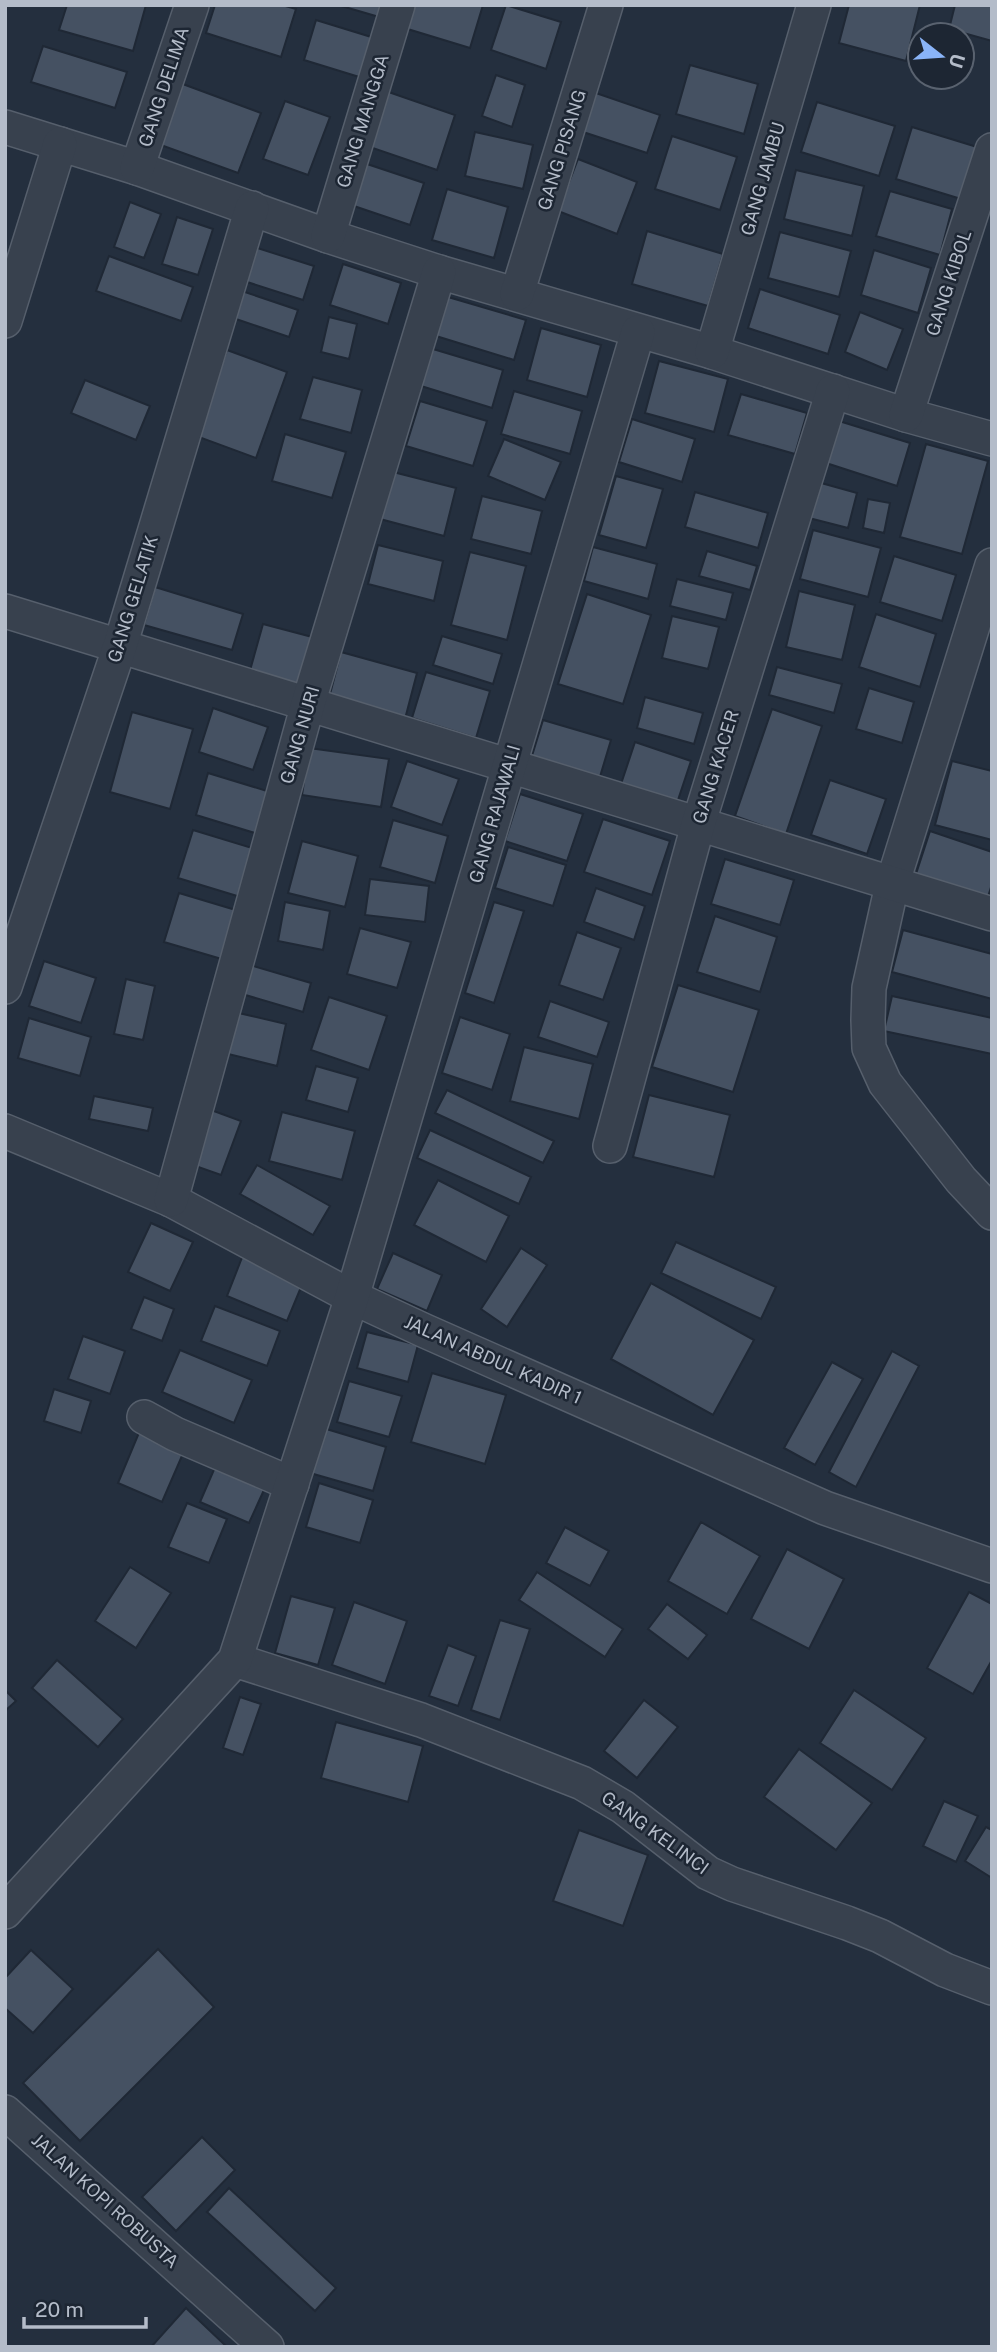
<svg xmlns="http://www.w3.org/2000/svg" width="997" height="2352" font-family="'Public Sans',sans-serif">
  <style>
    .building { fill: #455162; stroke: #1f2835; stroke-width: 2 }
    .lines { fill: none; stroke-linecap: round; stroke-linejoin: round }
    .street-casing { stroke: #565f6c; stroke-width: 36 }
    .street { stroke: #38414e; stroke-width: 33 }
    .labels { text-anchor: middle; stroke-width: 5; stroke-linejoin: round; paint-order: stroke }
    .street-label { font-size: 18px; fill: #b4bcc9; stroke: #1d2633 }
  </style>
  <rect width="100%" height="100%" fill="#242f3e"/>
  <g class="building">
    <polygon points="67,5 146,5 133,51 59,30"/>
    <polygon points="215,5 282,5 296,9 281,57 206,33"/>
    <polygon points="338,5 390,5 386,19"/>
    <polygon points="408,5 483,5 470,48 401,27"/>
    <polygon points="506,5 561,22 546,69 491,50"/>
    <polygon points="849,5 920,5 906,61 839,43"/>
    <polygon points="955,5 992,5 992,41 949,29"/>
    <polygon points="316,20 381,40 369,80 304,60"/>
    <polygon points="43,46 127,72 115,108 31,82"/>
    <polygon points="690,65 758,84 744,134 676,114"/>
    <polygon points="496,75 525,85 512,127 482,116"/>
    <polygon points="180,83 261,113 238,173 158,144"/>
    <polygon points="377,88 455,115 437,170 358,143"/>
    <polygon points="593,92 660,115 647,153 580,131"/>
    <polygon points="285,101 330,117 308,175 263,159"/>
    <polygon points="817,102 895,126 879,176 801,152"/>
    <polygon points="912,127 977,147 961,199 896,179"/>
    <polygon points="475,132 533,145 523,189 465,176"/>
    <polygon points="672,136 737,157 720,210 655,189"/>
    <polygon points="578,159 637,182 617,234 558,211"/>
    <polygon points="361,162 424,183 410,225 348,204"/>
    <polygon points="796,170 864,186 852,236 784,219"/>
    <polygon points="447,189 508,207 494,258 432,240"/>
    <polygon points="890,191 952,209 940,255 876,236"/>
    <polygon points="130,202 161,214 144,258 114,247"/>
    <polygon points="177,217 213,229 198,275 162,264"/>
    <polygon points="647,231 723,254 708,306 632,284"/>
    <polygon points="780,232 851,251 839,297 768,278"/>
    <polygon points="251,246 314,266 303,300 241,280"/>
    <polygon points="874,250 931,268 918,313 861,295"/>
    <polygon points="109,256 193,287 181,321 96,291"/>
    <polygon points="343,264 401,283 388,324 330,305"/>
    <polygon points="760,289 840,315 828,354 748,328"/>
    <polygon points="242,291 298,310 289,337 233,318"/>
    <polygon points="448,297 526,320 514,360 436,336"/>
    <polygon points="860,312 903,329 887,370 845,352"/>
    <polygon points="329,317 357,324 349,359 321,352"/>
    <polygon points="541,328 601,345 587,397 527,380"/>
    <polygon points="433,349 503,370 492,408 421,386"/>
    <polygon points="227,350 287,372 256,458 196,436"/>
    <polygon points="659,361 728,379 714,432 645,413"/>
    <polygon points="313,377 362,390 351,433 300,419"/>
    <polygon points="85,380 150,406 136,440 71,413"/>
    <polygon points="514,391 582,411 570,454 501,434"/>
    <polygon points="741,394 807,413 795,454 728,435"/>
    <polygon points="420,401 487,421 473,466 406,446"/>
    <polygon points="632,419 695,439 682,482 619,462"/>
    <polygon points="839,421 910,443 897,486 826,463"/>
    <polygon points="285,434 346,452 332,498 272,481"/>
    <polygon points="504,439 561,462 545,500 488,476"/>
    <polygon points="926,444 988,461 962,554 900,537"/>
    <polygon points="393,472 456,488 444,536 380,519"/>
    <polygon points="616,476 663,489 646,548 599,535"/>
    <polygon points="814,481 857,493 848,528 805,517"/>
    <polygon points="695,492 768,513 758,548 685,527"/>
    <polygon points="482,496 542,511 531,554 471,539"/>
    <polygon points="868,499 890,503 884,533 863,528"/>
    <polygon points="813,530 881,548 868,597 800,579"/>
    <polygon points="378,545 443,561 434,601 368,584"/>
    <polygon points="593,547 657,564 648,599 584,581"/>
    <polygon points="707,551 757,566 750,590 699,576"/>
    <polygon points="470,552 526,566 507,640 451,625"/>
    <polygon points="894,556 956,575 942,621 880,602"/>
    <polygon points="677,579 733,593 726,620 670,606"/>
    <polygon points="155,587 243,614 232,650 144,625"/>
    <polygon points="799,591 855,605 842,660 786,647"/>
    <polygon points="587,594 651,615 623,704 558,684"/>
    <polygon points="876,614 936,634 920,687 859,667"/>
    <polygon points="672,616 719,627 708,669 662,658"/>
    <polygon points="263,624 316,638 302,688 249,674"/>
    <polygon points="442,636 502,654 493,684 433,665"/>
    <polygon points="341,652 417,673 405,719 329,698"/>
    <polygon points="777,667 842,684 834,713 769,695"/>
    <polygon points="426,672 490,691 476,738 412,718"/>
    <polygon points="869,688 914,702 902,743 856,729"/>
    <polygon points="645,697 703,713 694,744 637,728"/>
    <polygon points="213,708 268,727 253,770 199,752"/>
    <polygon points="772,709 822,726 786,834 735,816"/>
    <polygon points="132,712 193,729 170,809 110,792"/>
    <polygon points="543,720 611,740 599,780 531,759"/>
    <polygon points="635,742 691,761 677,803 621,784"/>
    <polygon points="309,748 389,759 381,807 302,795"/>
    <polygon points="407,761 459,779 442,825 391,807"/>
    <polygon points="952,761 992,771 992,840 935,825"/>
    <polygon points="208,773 280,795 268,837 196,815"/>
    <polygon points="830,780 886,799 867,854 811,835"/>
    <polygon points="520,794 583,814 567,861 505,841"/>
    <polygon points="603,819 670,841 652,895 584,872"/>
    <polygon points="393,820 448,836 435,883 380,867"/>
    <polygon points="193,830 262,851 247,899 178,878"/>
    <polygon points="930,831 992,852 992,884 987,900 915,877"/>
    <polygon points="302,841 358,856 345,907 288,893"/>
    <polygon points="508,847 566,865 553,906 495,888"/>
    <polygon points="725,859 794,880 780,925 711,904"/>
    <polygon points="370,879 429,886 425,922 365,915"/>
    <polygon points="596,888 645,906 634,940 584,922"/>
    <polygon points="179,893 239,911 225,960 164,942"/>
    <polygon points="285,902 330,911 323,950 278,941"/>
    <polygon points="494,902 524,911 494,1003 465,993"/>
    <polygon points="715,916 777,937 760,992 697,972"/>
    <polygon points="360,928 411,942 397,988 347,974"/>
    <polygon points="903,930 992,954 992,999 892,972"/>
    <polygon points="577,932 621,948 603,1000 559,985"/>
    <polygon points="44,961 96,978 81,1023 29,1006"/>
    <polygon points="250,965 311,983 303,1012 242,994"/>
    <polygon points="126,979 155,986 143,1040 114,1034"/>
    <polygon points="678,985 759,1010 733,1092 652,1067"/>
    <polygon points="892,996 992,1018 992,1054 884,1031"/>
    <polygon points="329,997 387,1016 369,1070 311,1050"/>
    <polygon points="550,1001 609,1022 597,1057 538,1037"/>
    <polygon points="230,1011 286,1024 277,1066 220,1052"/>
    <polygon points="460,1017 510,1034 492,1090 442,1073"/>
    <polygon points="29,1018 91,1037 80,1076 18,1058"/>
    <polygon points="524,1047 593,1064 579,1119 510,1101"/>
    <polygon points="316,1066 358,1078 348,1112 306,1100"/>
    <polygon points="447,1090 554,1141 543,1163 435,1113"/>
    <polygon points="649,1095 730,1115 714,1177 633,1157"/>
    <polygon points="94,1096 153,1108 148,1131 89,1119"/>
    <polygon points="203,1107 241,1121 221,1175 184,1162"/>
    <polygon points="282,1112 355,1131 342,1180 269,1161"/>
    <polygon points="430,1130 531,1177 519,1204 417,1158"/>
    <polygon points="257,1165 330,1206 313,1235 240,1194"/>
    <polygon points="438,1180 509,1216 486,1262 414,1225"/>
    <polygon points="151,1223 193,1242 170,1291 128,1272"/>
    <polygon points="676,1242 776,1287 761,1319 661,1273"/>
    <polygon points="521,1248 547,1265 507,1327 481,1309"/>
    <polygon points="393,1253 442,1275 427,1311 377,1289"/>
    <polygon points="243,1255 304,1280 287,1321 227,1296"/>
    <polygon points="651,1283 754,1340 713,1415 611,1359"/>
    <polygon points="144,1297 174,1309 162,1341 131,1329"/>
    <polygon points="215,1306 280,1331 267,1366 201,1341"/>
    <polygon points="367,1332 418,1345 408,1382 357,1368"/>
    <polygon points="83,1336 125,1351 110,1394 68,1379"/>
    <polygon points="180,1350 252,1380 234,1423 162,1392"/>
    <polygon points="892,1351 919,1366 856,1487 829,1472"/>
    <polygon points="832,1362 863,1379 815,1465 784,1448"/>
    <polygon points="432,1373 506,1395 485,1464 411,1442"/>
    <polygon points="349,1381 402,1396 389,1437 337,1422"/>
    <polygon points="54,1389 91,1401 81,1433 44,1421"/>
    <polygon points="143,1423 188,1442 162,1502 118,1483"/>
    <polygon points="323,1428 386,1447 373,1491 310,1473"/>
    <polygon points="219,1458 269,1479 249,1523 200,1502"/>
    <polygon points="319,1483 373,1500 360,1543 306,1527"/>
    <polygon points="187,1503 227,1519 209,1563 168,1547"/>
    <polygon points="701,1522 760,1556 727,1614 668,1581"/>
    <polygon points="565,1527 609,1551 590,1586 546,1563"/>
    <polygon points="787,1549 844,1579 809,1649 751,1619"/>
    <polygon points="130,1567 171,1593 136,1648 95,1621"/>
    <polygon points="537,1572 623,1629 605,1657 519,1600"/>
    <polygon points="969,1592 992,1604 992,1660 973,1694 927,1668"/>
    <polygon points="291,1596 335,1608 318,1665 275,1653"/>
    <polygon points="354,1602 407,1621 385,1684 332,1665"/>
    <polygon points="667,1604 707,1635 688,1659 648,1629"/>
    <polygon points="500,1620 530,1629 500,1720 471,1710"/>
    <polygon points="448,1645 476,1656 458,1706 429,1696"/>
    <polygon points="57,1660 123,1719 98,1747 32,1688"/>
    <polygon points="5,1690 16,1701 5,1711"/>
    <polygon points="854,1690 926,1738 892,1790 820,1743"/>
    <polygon points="240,1697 261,1704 243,1755 223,1748"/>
    <polygon points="644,1700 678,1727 637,1778 604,1751"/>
    <polygon points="336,1722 423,1746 408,1802 321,1778"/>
    <polygon points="799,1749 872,1803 836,1850 764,1797"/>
    <polygon points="944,1801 978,1816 956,1862 923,1846"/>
    <polygon points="986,1827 992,1830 992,1878 965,1861"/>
    <polygon points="579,1830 648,1855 623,1926 553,1901"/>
    <polygon points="158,1949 214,2007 80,2141 23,2083"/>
    <polygon points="31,1950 73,1989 33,2033 5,2008 5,1978"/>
    <polygon points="202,2137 235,2170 176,2231 142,2197"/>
    <polygon points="229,2188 336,2288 315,2311 207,2212"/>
    <polygon points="186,2308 227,2347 151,2347"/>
  </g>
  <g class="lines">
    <defs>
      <g id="street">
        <polyline points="5,127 137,168 328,236 439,272 712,352 906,415 992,439"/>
        <polyline points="137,168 192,5"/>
        <polyline points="328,236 398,5"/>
        <polyline points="517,294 606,5"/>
        <polyline points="5,321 60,144"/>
        <polyline points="712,352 814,5"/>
        <polyline points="906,415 992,150"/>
        <polyline points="992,565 892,885 869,988 868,1020 869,1048 885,1083 961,1180 992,1213"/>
        <polyline points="5,611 992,914"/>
        <polyline points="5,987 120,646 252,208"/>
        <polyline points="5,1131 171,1200 352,1297 425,1331 825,1508 992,1566"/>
        <polyline points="610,1146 698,825 833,391"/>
        <polyline points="171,1200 308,704 439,272"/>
        <polyline points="144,1417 175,1434 292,1484"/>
        <polyline points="235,1660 421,1720 582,1783 623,1807 708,1873 732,1884 847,1923 880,1936 945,1970 992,1988"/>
        <polyline points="5,1912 235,1660 352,1297 638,332"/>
        <polyline points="5,2112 267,2347"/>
      </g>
    </defs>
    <use href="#street" class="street-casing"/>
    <use href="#street" class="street"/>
  </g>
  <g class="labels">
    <g class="street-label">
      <text transform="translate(164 87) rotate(-72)" y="6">GANG DELIMA</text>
      <text transform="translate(363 121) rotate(-73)" y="6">GANG MANGGA</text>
      <text transform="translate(562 150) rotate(-73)" y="6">GANG PISANG</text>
      <text transform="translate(763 179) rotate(-74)" y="6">GANG JAMBU</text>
      <text transform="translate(949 283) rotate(-72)" y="6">GANG KIBOL</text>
      <text transform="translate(133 599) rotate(-73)" y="6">GANG GELATIK</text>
      <text transform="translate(300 735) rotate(-74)" y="6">GANG NURI</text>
      <text transform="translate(716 767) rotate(-73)" y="6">GANG KACER</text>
      <text transform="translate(495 814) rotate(-74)" y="6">GANG RAJAWALI</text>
      <text transform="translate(493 1360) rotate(24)" y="6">JALAN ABDUL KADIR 1</text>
      <text transform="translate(655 1833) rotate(36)" y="6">GANG KELINCI</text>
      <text transform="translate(105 2201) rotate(42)" y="6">JALAN KOPI ROBUSTA</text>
    </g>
  </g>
  <rect width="997" height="2352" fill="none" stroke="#b4bcc9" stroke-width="14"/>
  <g transform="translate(941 56) rotate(107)"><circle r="33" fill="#1d2633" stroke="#59626f" stroke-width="2"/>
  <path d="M0-5L12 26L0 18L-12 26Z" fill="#8ab4f8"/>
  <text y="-10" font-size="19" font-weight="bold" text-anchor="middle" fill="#b4bcc9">U</text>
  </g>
  <path d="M24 2317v10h122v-10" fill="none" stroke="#b4bcc9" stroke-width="3.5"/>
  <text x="35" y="2317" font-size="21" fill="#b4bcc9" stroke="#1d2633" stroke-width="5" paint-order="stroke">20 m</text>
</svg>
